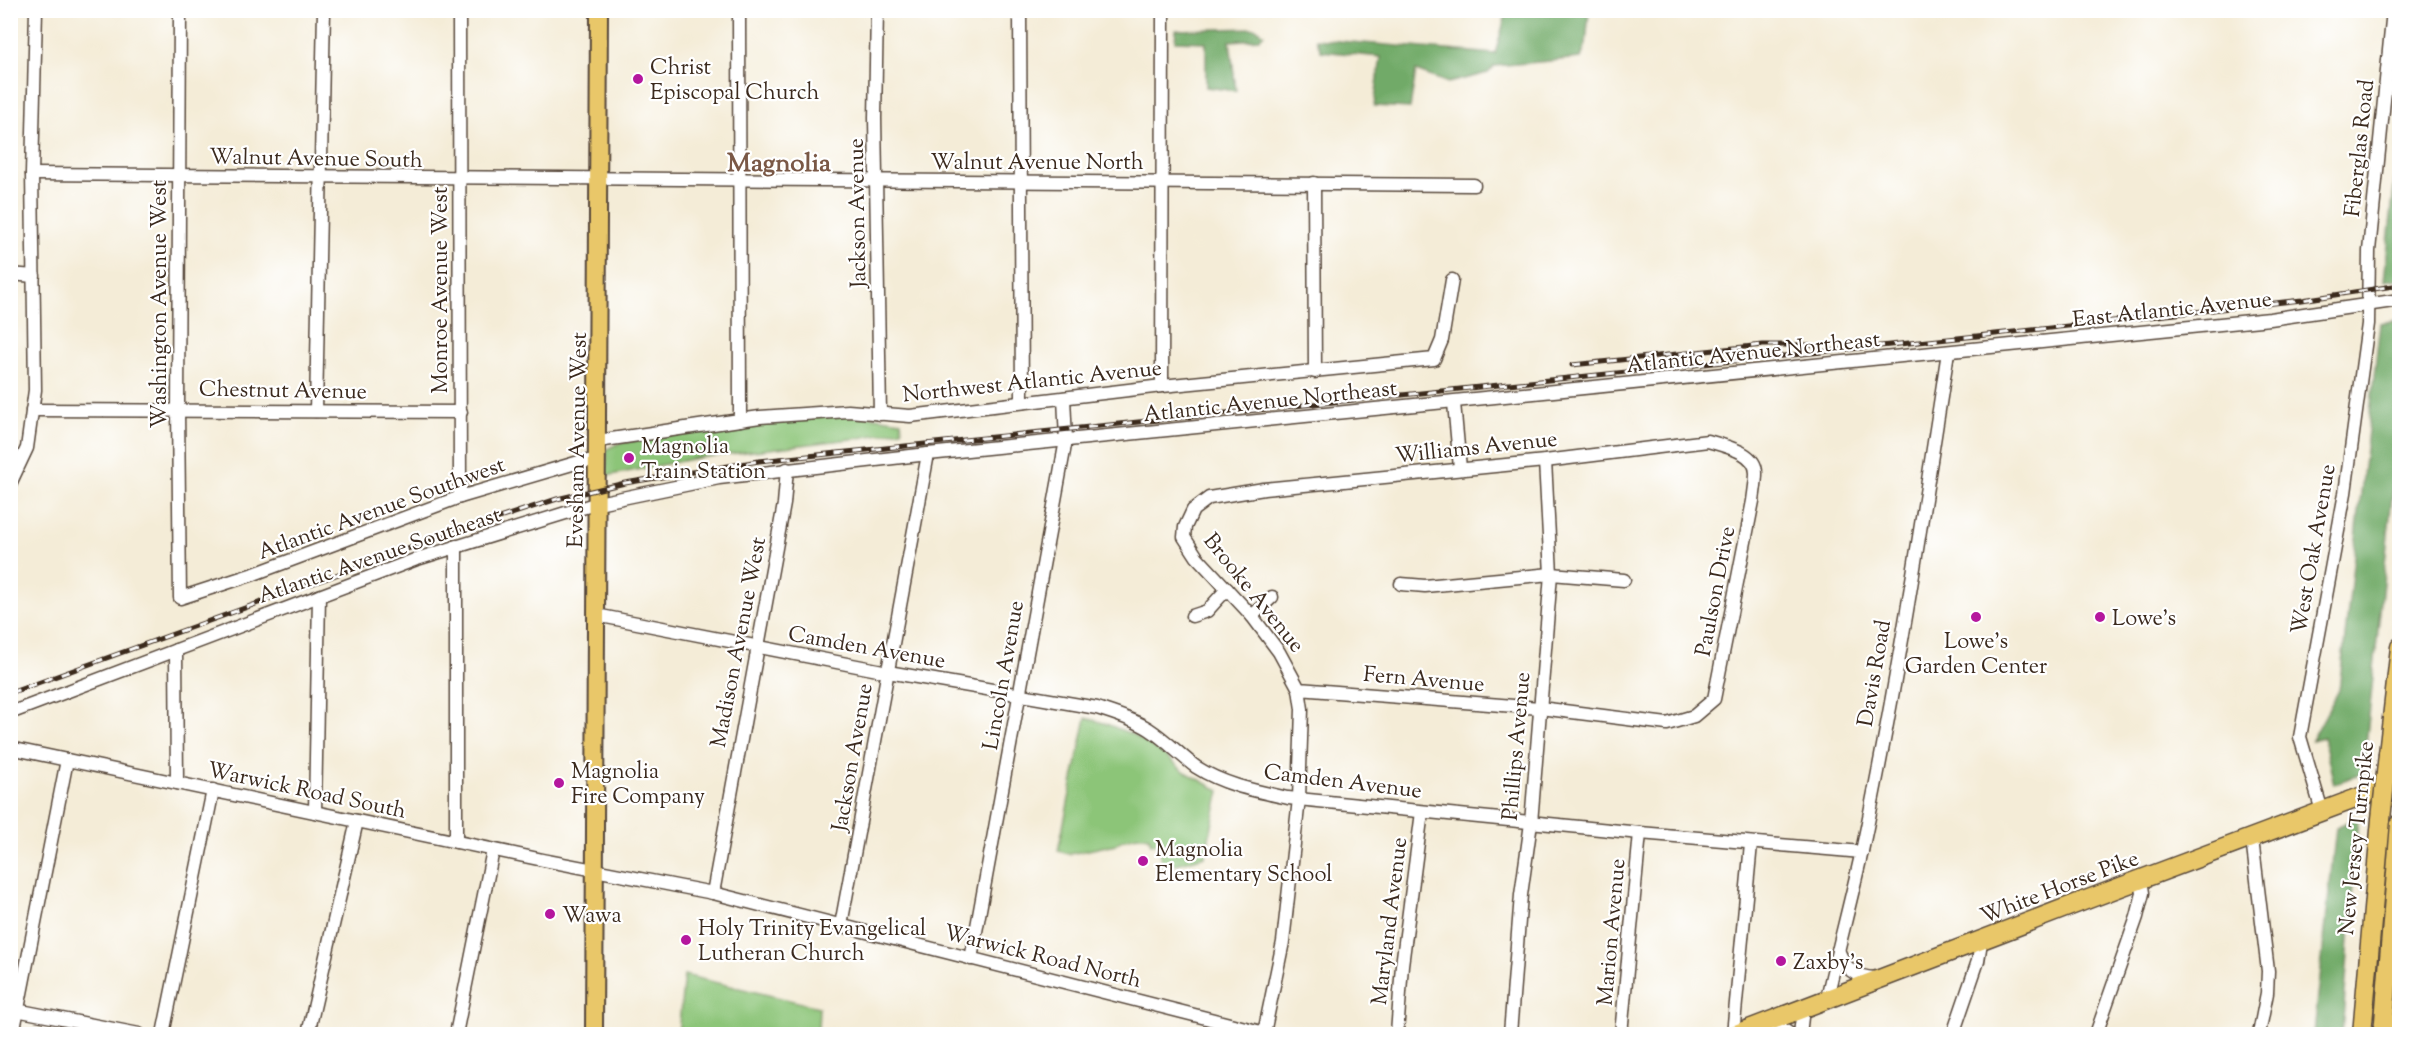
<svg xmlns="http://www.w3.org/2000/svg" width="2410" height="1045" font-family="'Sorts Mill Goudy',serif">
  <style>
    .green { fill: #8cc578; stroke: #64784b; stroke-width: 1.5 }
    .forest { fill: #71aa68; stroke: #566a43; stroke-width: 1.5 }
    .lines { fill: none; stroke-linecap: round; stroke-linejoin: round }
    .minor-casing { stroke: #57473a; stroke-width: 15 }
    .major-casing { stroke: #57473a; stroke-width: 20 }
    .highway-casing { stroke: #57473a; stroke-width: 21 }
    .minor { stroke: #fff; stroke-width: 12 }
    .major { stroke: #e9c769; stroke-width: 16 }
    .highway { stroke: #e9c769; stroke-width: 18 }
    .rail-casing { stroke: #3b2a1e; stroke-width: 5 }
    .rail { stroke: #fff; stroke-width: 3; stroke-dasharray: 9; stroke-linecap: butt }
    .highway-bridge-casing { stroke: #57473a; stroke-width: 21; stroke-linecap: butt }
    .highway-bridge { stroke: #e9c769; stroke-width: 18 }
    .poi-dot { fill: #b5179e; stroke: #fff; stroke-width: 2 }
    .labels { text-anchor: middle; stroke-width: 4.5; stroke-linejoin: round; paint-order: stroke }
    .poi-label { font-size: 22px; fill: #3b2a1e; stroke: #fff; text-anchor: start }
    .street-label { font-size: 22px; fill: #3b2a1e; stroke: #fff }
    .quarter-label { font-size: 26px; font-weight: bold; fill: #7a5846; stroke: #fff }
  </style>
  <rect width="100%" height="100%" fill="#fff"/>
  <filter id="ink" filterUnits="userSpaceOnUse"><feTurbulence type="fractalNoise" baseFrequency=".0167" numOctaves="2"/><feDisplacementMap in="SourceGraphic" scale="12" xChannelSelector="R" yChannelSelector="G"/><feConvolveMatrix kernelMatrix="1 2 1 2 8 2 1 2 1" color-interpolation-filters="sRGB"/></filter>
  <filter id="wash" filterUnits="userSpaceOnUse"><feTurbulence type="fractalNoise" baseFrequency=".008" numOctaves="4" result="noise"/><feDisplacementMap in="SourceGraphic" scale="24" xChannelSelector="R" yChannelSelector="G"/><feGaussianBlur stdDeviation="1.35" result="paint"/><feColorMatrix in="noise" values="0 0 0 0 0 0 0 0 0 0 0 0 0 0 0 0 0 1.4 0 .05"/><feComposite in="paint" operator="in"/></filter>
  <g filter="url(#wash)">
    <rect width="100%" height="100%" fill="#f4ecd7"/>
    <g class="green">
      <polygon points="849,413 901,421 902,430 859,438 697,458 606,476 607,449 617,444 686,431"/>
      <path d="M1086,718L1104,723L1134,735L1164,754L1182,770L1220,791L1205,856L1163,868L1157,843L1151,844L1149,837C1140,834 1124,838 1116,844L1070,854L1058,851Z"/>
      <polygon points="684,975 819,1007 818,1030 837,1034 678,1034"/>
    </g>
    <g class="forest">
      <polygon points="1507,11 1589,11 1586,44 1581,58 1495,66 1488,73 1448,83 1416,71 1410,108 1374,106 1381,57 1321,51 1316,39 1495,54"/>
      <polygon points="1256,28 1264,34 1259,39 1230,41 1236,91 1206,87 1206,42 1175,41 1176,30"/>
      <polygon points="2399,142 2399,279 2384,281 2384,280"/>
      <polygon points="2399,320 2399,430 2363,773 2334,784 2323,737 2312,740 2339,690 2380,323"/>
      <polygon points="2358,818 2342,1034 2314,1034 2336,827"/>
    </g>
  </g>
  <g filter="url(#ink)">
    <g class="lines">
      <defs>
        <g id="minor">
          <polyline points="180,10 178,409 180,598 254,574 460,497 579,462 598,460"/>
          <polyline points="459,10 460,497"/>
          <polyline points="739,10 740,420"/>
          <polyline points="877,10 875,118 880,414"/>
          <polyline points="1020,10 1022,402"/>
          <polyline points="32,174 1474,185"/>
          <polyline points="1314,183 1315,372"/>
          <polyline points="10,274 34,276"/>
          <polyline points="1162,386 1163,10"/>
          <polyline points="1454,403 1460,468"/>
          <polyline points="32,410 461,412"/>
          <polyline points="316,411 324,10"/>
          <polyline points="598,441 760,417 848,411 910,416 1162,386 1434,359 1442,340 1452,280"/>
          <polyline points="10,484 27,448 35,390 32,174 36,10"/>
          <polyline points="456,546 456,842"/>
          <polyline points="1401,584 1425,586 1551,574 1624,580"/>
          <path d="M596,615L888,672L1097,708C1115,714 1133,719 1149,729C1166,740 1180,755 1196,767C1224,785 1256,791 1288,798L1640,833L1862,852"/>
          <polyline points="1192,616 1207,611 1227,589"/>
          <polyline points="1252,616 1272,597"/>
          <polyline points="176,650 177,783"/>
          <polyline points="10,713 417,559 598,503 719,478 928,454 2270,319 2400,300"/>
          <polyline points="10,748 543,860 713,893 1269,1034"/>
          <polyline points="2322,811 2300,737 2345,493 2368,324 2369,251 2393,10"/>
          <polyline points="315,812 319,596"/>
          <polyline points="2252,839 2268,971 2267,993 2259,1034"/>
          <polyline points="713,893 784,504 787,469"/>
          <polyline points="841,925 928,454"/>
          <path d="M1838,950C1846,969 1853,977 1875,978"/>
          <polyline points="971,959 1066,440 1064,398"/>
          <path d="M1827,998C1838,949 1851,900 1862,851C1897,686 1922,519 1948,352"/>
          <polyline points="11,1009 139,1034"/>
          <polyline points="1763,1025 1781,1028 1790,1034"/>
          <path d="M1264,1033L1283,942L1299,799L1302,709L1299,689L1279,652L1252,616L1197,557L1184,537L1185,527L1193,510L1209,498L1264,489L1545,461L1708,441C1725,446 1756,452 1756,473C1756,482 1754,492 1753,501L1714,699L1694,716L1667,724L1540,708L1299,689"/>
          <polyline points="13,1034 67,760"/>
          <polyline points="163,1034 213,790"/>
          <polyline points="308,1034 357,821"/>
          <polyline points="456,1034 493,850"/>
          <polyline points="1397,1034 1402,965 1422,812"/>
          <polyline points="1510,1034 1521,895 1531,823 1551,574 1545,461"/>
          <polyline points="1621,1034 1640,833"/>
          <polyline points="1733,1034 1751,844"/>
          <polyline points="1800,1034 1803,1009"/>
          <polyline points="1953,1034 1978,961 1981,942"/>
          <polyline points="2096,1034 2137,917 2143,893 2141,880"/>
        </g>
        <polyline id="major" points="594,1034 599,10"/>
        <g id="highway">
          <polyline points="2388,754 2400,647"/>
          <path d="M1736,1034C1957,948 2178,865 2400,782"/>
          <polyline points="2362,1034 2381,819"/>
          <polyline points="2383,1034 2400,823"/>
        </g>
      </defs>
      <use href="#minor" class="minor-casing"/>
      <use href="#major" class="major-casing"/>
      <use href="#highway" class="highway-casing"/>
      <use href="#minor" class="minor"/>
      <use href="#major" class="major"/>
      <use href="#highway" class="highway"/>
      <defs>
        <g id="rail">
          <polyline points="1572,365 1763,345 1811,345"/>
          <polyline points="10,693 435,539 557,499 625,483 759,461 1977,336 2302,300 2400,285"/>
        </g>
      </defs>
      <use href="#rail" class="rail-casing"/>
      <use href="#rail" class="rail"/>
      <defs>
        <polyline id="highway-bridge" points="2381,819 2388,754"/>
      </defs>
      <use href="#highway-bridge" class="highway-bridge-casing"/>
      <use href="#highway-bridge" class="highway-bridge"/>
    </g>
  </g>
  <g class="poi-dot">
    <circle cx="638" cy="79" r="6"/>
    <circle cx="629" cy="458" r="6"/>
    <circle cx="1976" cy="617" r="6"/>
    <circle cx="2100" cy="617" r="6"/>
    <circle cx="559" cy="783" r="6"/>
    <circle cx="1143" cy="861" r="6"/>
    <circle cx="550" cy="914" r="6"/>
    <circle cx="686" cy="940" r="6"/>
    <circle cx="1781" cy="961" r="6"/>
  </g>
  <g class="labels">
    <g class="poi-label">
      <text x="650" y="74">Christ<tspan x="650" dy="25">Episcopal Church</tspan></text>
      <text x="641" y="453">Magnolia<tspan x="641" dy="25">Train Station</tspan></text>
      <text x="2112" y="625">Lowe's</text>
      <text x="1976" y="648" text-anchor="middle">Lowe's<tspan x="1976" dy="25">Garden Center</tspan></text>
      <text x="571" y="778">Magnolia<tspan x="571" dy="25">Fire Company</tspan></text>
      <text x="1155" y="856">Magnolia<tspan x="1155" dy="25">Elementary School</tspan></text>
      <text x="562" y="922">Wawa</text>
      <text x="698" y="935">Holy Trinity Evangelical<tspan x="698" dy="25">Lutheran Church</tspan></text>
      <text x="1793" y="969">Zaxby's</text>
    </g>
    <g class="street-label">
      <text transform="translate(2358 148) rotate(-84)" y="8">Fiberglas Road</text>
      <text transform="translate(316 157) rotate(1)" y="8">Walnut Avenue South</text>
      <text x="1037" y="169">Walnut Avenue North</text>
      <text transform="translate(856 213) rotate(-91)" y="8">Jackson Avenue</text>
      <text transform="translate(439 290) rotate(-90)" y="8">Monroe Avenue West</text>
      <text transform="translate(158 304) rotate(-90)" y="8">Washington Avenue West</text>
      <text transform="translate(2172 308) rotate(-6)" y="8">East Atlantic Avenue</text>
      <text transform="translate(1753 351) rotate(-6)" y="8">Atlantic Avenue Northeast</text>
      <text transform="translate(1032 380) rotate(-6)" y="8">Northwest Atlantic Avenue</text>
      <text transform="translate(283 389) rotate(1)" y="8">Chestnut Avenue</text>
      <text transform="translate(1270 400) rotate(-6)" y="8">Atlantic Avenue Northeast</text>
      <text transform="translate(576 440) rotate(-89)" y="8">Evesham Avenue West</text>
      <text transform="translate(1476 446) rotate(-6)" y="8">Williams Avenue</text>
      <text transform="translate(381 507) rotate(-20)" y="8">Atlantic Avenue Southwest</text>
      <text transform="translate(2312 549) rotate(-80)" y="8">West Oak Avenue</text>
      <text transform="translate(379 554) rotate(-19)" y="8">Atlantic Avenue Southeast</text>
      <text transform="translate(1714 591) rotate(-79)" y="8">Paulson Drive</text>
      <text transform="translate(1255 592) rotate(51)" y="8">Brooke Avenue</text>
      <text transform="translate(737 642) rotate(-79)" y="8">Madison Avenue West</text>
      <text transform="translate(867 646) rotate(10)" y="8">Camden Avenue</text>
      <text transform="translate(1873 673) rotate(-80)" y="8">Davis Road</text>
      <text transform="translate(1002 675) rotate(-80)" y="8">Lincoln Avenue</text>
      <text transform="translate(1424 678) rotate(5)" y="8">Fern Avenue</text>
      <text transform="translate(1515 746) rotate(-85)" y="8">Phillips Avenue</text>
      <text transform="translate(851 757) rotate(-80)" y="8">Jackson Avenue</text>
      <text transform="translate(1343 780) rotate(7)" y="8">Camden Avenue</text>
      <text transform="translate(307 789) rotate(12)" y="8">Warwick Road South</text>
      <text transform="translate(2355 838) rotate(-84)" y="8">New Jersey Turnpike</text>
      <text transform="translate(2059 886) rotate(-21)" y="8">White Horse Pike</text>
      <text transform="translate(1388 921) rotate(-83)" y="8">Maryland Avenue</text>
      <text transform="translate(1610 932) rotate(-85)" y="8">Marion Avenue</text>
      <text transform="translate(1043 955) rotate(14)" y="8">Warwick Road North</text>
    </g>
    <g class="quarter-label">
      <text x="779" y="171">Magnolia</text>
    </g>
  </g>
  <rect width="2410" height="1045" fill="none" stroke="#fff" stroke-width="36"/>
</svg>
